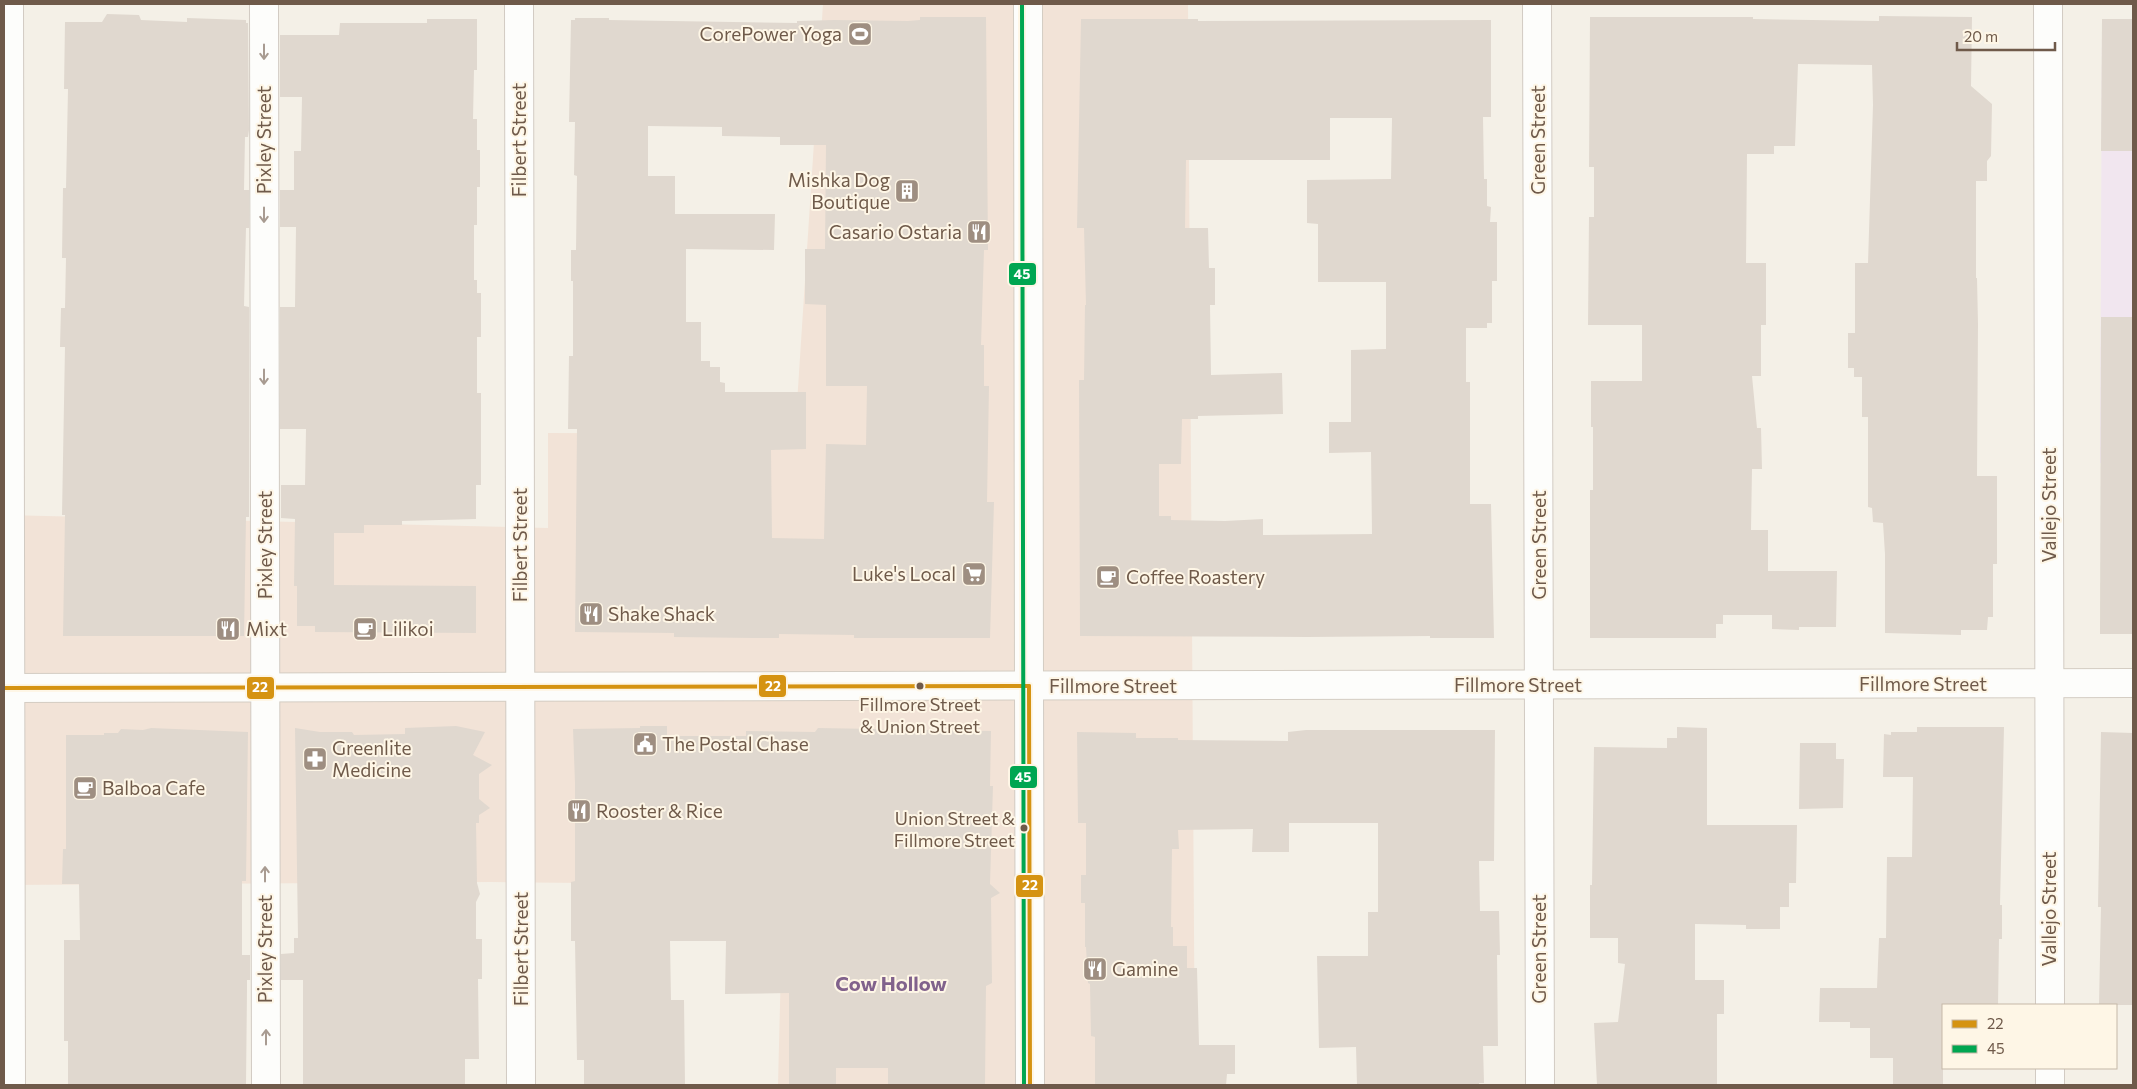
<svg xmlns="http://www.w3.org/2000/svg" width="2137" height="1089" font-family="Commissioner,sans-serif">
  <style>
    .commercial { fill: #f2e3d7 }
    .education { fill: #f1e6ef }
    .green { fill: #dfead2 }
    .building { fill: #e0d8cf; fill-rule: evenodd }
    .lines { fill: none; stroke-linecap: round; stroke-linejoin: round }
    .street-casing { stroke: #d2cbc3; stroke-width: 30 }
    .secondary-casing { stroke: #d4cdc3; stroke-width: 30 }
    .street { stroke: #fdfdfb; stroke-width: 28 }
    .secondary { stroke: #fdfdfb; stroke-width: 28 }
    .bus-1-casing { stroke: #fef6e6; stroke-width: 8 }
    .bus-2-casing { stroke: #fef6e6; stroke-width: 8 }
    .bus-1 { stroke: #d59312; stroke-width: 4 }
    .bus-2 { stroke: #00a651; stroke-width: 4 }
    .oneway { stroke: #a89b91 }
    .bus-dot { fill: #6f5a4a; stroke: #fef6e6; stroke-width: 2 }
    .labels { text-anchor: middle; stroke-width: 4; stroke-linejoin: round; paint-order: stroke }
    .bus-label { font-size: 18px; fill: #6f5a4a; stroke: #fef6e6 }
    .poi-label { font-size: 19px; fill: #6f5a4a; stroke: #fef6e6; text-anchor: start }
    .street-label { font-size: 19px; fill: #6f5a4a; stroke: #fef6e6 }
    .neighbourhood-label { font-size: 20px; font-weight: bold; fill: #81628c; stroke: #fef6e6 }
    .line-badge { stroke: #fef6e6; stroke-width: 2 }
    .badge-label { font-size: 14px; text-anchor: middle; font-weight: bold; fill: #fff }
  </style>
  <rect width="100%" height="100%" fill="#f4f0e7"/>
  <polygon class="commercial" points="823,4 1188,4 1195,1085 778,1085 783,885 491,882 4,885 4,515 548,528 548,433 795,434"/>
  <polygon class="education" points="2102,19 2133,19 2133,463 2100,463"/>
  <polygon class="green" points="2132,155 2133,155 2133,309"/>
  <g class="building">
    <polygon points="107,14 139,15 141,20 187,22 187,18 246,20 246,23 248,23 249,130 248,137 245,137 244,190 249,190 249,228 246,228 244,306 249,307 249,517 246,517 244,636 63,636 65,515 62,515 65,347 60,347 61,308 65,308 66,258 62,258 63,188 66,188 68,89 64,89 65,22 102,22"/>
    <polygon points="1879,16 1972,17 1971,86 1992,104 1991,156 1987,161 1987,181 1976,181 1976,278 1977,278 1978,324 1977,476 1997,476 1997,564 1993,564 1993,617 1988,617 1987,630 1961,630 1961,635 1885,633 1885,554 1883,523 1873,522 1872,508 1868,507 1868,417 1862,417 1862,377 1854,377 1854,368 1848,368 1848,333 1855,333 1855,263 1868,263 1873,105 1872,65 1798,64 1795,146 1774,146 1774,154 1747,154 1746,263 1766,263 1766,325 1761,325 1761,376 1752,376 1757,428 1761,428 1762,469 1752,469 1751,530 1768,530 1768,571 1837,571 1836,627 1799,627 1799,630 1772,629 1772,615 1723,615 1723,624 1716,624 1716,638 1590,638 1590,490 1593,490 1593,427 1591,427 1591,381 1642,381 1642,325 1588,325 1589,217 1594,217 1594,167 1589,167 1590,17 1753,17 1753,19 1879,21"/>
    <path d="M920,17H986L988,250H984L981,345H984V386H989L987,502H994L990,638H854V635L779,634V638H753L674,637V633L575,632L577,429H568L569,356H573V281H571V250H576L577,176L574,175L575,122H569L571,20H575V18H609V20L797,23V21L834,20L908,21L920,20ZM648,126L722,127V136L780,137V145H826L825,249H805V304L826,305V386H867L866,445L826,444L824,539L772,538L771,450L806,449V392H725V383L720,382V367H710V361H701V322H686V249L774,250L775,214H675V176H648Z"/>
    <polygon points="427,19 477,19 477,70 474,70 473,119 477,119 477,150 480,150 480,187 477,187 477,225 474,225 474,280 477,280 477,293 481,293 481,337 477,337 477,393 481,393 481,485 476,485 476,519 402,521 402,525 364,525 364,533 334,533 334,585 476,586 476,633 315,632 315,626 297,626 297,586 294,586 295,519 281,518 281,485 305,485 306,429 280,429 280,307 295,307 296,227 280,227 280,190 294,190 294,151 301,151 302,97 280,97 280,35 339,35 340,23 427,23"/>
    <path d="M1081,19H1198V21L1491,20V117H1483L1484,179H1487V206L1491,207L1490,222H1497V281H1492V323H1487V328H1466V382H1470V504H1491L1494,638H1430V636L1307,637L1080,636L1079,380H1084L1085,305H1086L1084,228H1077ZM1330,118H1392L1391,179L1307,180V223L1318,224V282H1386V349L1351,350V422H1329V453L1371,452L1372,534L1263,535V519L1225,521L1171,520V516H1159V464H1181L1182,419H1198V416L1283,414L1282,373L1211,375L1210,305H1215V268H1209L1208,228H1185L1186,160H1330Z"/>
    <polygon points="2102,19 2133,19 2133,151 2101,151"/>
    <polygon points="2101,317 2133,317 2133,634 2100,634"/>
    <polygon points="456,726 485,732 473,755 492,765 479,774 479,799 490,808 479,815 479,823 476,823 477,883 480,894 476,902 476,939 482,939 482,979 478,979 479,1059 465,1059 465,1085 303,1085 303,980 281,980 281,954 294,953 294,938 298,938 295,728 320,732 352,732 354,735 405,734 405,728"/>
    <polygon points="640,726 667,726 667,736 746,736 746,731 815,732 818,728 991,731 990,786 993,786 990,884 1000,893 991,898 992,983 986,986 985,1085 888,1085 888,1068 836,1068 836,1085 789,1085 789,993 725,994 726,941 670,941 671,1000 684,1000 685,1085 584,1085 584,1060 577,1060 575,941 571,941 571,882 575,881 575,783 573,729 640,728"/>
    <polygon points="1677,727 1707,728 1707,825 1797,825 1796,883 1789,883 1789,907 1780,907 1780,929 1746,929 1746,925 1695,924 1695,980 1724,980 1724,1014 1717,1014 1717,1085 1597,1085 1594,1023 1618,1022 1625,964 1618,963 1618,938 1590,938 1590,885 1592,885 1594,747 1667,748 1667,738 1677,738"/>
    <polygon points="1917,727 2004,727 2000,905 2002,905 2002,939 1999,939 1998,1005 1943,1005 1943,1085 1893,1085 1893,1058 1870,1058 1870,1028 1850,1028 1850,1022 1819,1022 1820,988 1877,988 1879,938 1886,938 1887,857 1912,857 1913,777 1883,777 1884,734 1891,735 1891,732 1917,732"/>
    <polygon points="151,728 248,732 246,881 242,881 242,955 250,955 250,980 247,980 247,990 246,1085 68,1085 68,1041 64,1041 64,940 80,940 79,884 62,884 63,849 66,849 66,735 104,735 104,733 118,733 121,729 143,730"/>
    <polygon points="1306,730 1495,730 1494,861 1479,861 1480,911 1499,911 1500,955 1497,955 1498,1046 1483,1046 1484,1083 1479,1083 1479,1085 1357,1085 1356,1047 1319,1048 1317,956 1368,956 1368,912 1378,912 1378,823 1289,823 1289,852 1252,852 1253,829 1178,830 1179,849 1172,849 1171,927 1173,927 1173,946 1187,946 1187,968 1197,968 1199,1045 1235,1045 1235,1074 1227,1074 1226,1085 1095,1085 1095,1037 1091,1036 1090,984 1088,983 1086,947 1085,947 1085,903 1081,903 1081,875 1086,875 1086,823 1078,823 1077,732 1136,733 1136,738 1178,738 1178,740 1288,741 1288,732"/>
    <polygon points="2101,732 2133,733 2133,1005 2099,1005 2101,907 2098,907"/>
    <polygon points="1800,743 1836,743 1836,759 1844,759 1843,808 1799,809"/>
  </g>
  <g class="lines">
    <defs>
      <g id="street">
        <polyline points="9,4 11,1085"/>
        <polyline points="264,4 266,1085"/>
        <polyline points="519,4 521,1085"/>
        <polyline points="1537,4 1540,1085"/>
        <polyline points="2048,4 2050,1005"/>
        <polyline points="1029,686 1030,1085"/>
        <polyline points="2050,1068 2050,1085"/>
      </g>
      <g id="secondary">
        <polyline points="1028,4 1029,686"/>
        <polyline points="4,688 2133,683"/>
      </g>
    </defs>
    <use href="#street" class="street-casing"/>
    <use href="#secondary" class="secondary-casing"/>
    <use href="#street" class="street"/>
    <use href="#secondary" class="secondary"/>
    <defs>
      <g id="bus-1">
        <polyline points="1029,686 1030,1085"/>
        <polyline points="4,688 1029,686"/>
      </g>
      <polyline id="bus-2" points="1022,4 1024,1085"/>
    </defs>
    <use href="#bus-1" class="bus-1-casing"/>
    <use href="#bus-2" class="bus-2-casing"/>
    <use href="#bus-1" class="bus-1"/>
    <use href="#bus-2" class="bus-2"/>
  </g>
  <defs><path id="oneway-shaft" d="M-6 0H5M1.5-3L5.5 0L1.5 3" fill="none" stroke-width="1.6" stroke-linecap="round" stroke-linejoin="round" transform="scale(1.25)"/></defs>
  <g class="oneway">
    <use href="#oneway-shaft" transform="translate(264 52) rotate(90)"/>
    <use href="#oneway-shaft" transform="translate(264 215) rotate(90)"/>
    <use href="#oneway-shaft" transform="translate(264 377) rotate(90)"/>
    <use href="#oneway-shaft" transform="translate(265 874) rotate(-90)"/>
    <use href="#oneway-shaft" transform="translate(266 1037) rotate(-90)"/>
  </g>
  <defs>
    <symbol id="stadium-square" viewBox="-11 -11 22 22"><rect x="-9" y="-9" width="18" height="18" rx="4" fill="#9e8e81" stroke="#fef6e6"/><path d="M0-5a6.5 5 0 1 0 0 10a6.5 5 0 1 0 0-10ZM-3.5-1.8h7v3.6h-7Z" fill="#fff"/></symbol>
    <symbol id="building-square" viewBox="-11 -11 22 22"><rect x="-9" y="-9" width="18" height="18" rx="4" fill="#9e8e81" stroke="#fef6e6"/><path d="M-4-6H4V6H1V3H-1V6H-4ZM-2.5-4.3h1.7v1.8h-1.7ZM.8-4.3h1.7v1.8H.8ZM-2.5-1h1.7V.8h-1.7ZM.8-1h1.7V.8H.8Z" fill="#fff"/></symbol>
    <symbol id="restaurant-square" viewBox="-11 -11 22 22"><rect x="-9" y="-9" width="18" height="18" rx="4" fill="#9e8e81" stroke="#fef6e6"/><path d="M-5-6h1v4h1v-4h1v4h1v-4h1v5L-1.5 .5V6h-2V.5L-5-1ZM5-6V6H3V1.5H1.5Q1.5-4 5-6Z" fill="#fff"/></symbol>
    <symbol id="supermarket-square" viewBox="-11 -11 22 22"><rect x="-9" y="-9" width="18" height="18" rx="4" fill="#9e8e81" stroke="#fef6e6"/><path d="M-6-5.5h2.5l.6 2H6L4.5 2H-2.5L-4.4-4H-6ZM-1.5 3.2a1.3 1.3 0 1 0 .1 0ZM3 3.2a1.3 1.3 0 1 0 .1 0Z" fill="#fff"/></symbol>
    <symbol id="cafe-square" viewBox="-11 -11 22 22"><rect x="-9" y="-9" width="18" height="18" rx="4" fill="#9e8e81" stroke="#fef6e6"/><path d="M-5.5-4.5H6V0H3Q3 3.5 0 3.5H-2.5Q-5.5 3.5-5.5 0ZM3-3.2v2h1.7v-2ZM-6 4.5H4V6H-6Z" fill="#fff"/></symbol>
    <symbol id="civic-square" viewBox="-11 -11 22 22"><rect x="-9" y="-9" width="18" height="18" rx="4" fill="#9e8e81" stroke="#fef6e6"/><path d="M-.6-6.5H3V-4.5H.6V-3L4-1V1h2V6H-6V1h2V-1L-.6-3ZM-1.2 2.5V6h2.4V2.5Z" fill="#fff"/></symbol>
    <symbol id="pharmacy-square" viewBox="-11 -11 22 22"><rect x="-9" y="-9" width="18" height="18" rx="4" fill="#9e8e81" stroke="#fef6e6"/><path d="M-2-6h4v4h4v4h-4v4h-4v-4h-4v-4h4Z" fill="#fff"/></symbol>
  </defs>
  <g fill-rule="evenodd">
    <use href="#stadium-square" x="846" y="20" width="28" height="28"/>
    <use href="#building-square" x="893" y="177" width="28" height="28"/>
    <use href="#restaurant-square" x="965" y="218" width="28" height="28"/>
    <use href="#supermarket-square" x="960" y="560" width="28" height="28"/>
    <use href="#cafe-square" x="1094" y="563" width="28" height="28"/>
    <use href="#restaurant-square" x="577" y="600" width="28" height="28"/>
    <use href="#restaurant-square" x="214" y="615" width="28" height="28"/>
    <use href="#cafe-square" x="351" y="615" width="28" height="28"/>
    <use href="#civic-square" x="631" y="730" width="28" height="28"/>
    <use href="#pharmacy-square" x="301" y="745" width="28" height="28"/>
    <use href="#cafe-square" x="71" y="774" width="28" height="28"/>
    <use href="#restaurant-square" x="565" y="797" width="28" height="28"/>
    <use href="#restaurant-square" x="1081" y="955" width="28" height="28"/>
  </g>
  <g class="bus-dot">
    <circle cx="920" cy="686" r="4.5"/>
    <circle cx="1024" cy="828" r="4.5"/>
  </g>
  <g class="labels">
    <g class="bus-label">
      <text x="920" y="711">Fillmore Street<tspan x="920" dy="22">&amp; Union Street</tspan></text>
      <text x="1015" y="825" text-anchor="end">Union Street &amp;<tspan x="1015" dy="22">Fillmore Street</tspan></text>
    </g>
    <g class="poi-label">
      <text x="842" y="41" text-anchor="end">CorePower Yoga</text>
      <text x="890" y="187" text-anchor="end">Mishka Dog<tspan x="890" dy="22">Boutique</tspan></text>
      <text x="962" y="239" text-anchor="end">Casario Ostaria</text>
      <text x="956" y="581" text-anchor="end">Luke's Local</text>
      <text x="1126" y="584">Coffee Roastery</text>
      <text x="608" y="621">Shake Shack</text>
      <text x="246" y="636">Mixt</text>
      <text x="382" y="636">Lilikoi</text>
      <text x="662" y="751">The Postal Chase</text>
      <text x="332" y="755">Greenlite<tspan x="332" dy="22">Medicine</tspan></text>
      <text x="102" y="795">Balboa Cafe</text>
      <text x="596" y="818">Rooster &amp; Rice</text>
      <text x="1112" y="976">Gamine</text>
    </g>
    <g class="street-label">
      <text transform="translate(264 140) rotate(-90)" y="7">Pixley Street</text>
      <text transform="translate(519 140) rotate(-90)" y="7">Filbert Street</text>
      <text transform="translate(1538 140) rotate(-90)" y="7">Green Street</text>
      <text transform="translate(2049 505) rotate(-90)" y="7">Vallejo Street</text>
      <text transform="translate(265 545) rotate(-90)" y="7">Pixley Street</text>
      <text transform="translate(520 545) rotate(-90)" y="7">Filbert Street</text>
      <text transform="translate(1539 545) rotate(-90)" y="7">Green Street</text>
      <text x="1923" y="691">Fillmore Street</text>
      <text x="1518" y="692">Fillmore Street</text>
      <text x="1113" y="693">Fillmore Street</text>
      <text transform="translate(2049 909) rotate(-90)" y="7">Vallejo Street</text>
      <text transform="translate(265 949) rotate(-90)" y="7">Pixley Street</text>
      <text transform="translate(521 949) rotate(-90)" y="7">Filbert Street</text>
      <text transform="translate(1539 949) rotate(-90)" y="7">Green Street</text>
    </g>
    <g class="neighbourhood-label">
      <text x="891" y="991">Cow Hollow</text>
    </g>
  </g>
  <g class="line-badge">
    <rect x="1008" y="262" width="29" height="24" rx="5" fill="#00a651"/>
    <rect x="758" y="674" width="29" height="24" rx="5" fill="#d59312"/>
    <rect x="246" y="676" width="29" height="24" rx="5" fill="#d59312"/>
    <rect x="1009" y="765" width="29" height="24" rx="5" fill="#00a651"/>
    <rect x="1015" y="874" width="29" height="24" rx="5" fill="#d59312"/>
  </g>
  <g class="badge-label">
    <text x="1022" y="279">45</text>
    <text x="773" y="691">22</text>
    <text x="260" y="692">22</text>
    <text x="1023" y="782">45</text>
    <text x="1030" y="890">22</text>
  </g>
  <rect width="2137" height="1089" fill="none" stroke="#6f5a4a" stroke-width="10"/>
  <rect x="1942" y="1004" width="175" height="65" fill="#fef6e6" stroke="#c5b8a8"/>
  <rect x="1952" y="1020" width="25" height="8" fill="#d59312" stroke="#c5b8a8"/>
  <text x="1987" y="1029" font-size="15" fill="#6f5a4a">22</text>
  <rect x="1952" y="1045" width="25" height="8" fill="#00a651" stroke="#c5b8a8"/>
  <text x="1987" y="1054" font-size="15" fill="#6f5a4a">45</text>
  <path d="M1957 42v8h98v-8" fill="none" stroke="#6f5a4a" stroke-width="2.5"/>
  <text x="1964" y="42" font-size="15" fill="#6f5a4a" stroke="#fef6e6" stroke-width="4" paint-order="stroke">20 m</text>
</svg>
